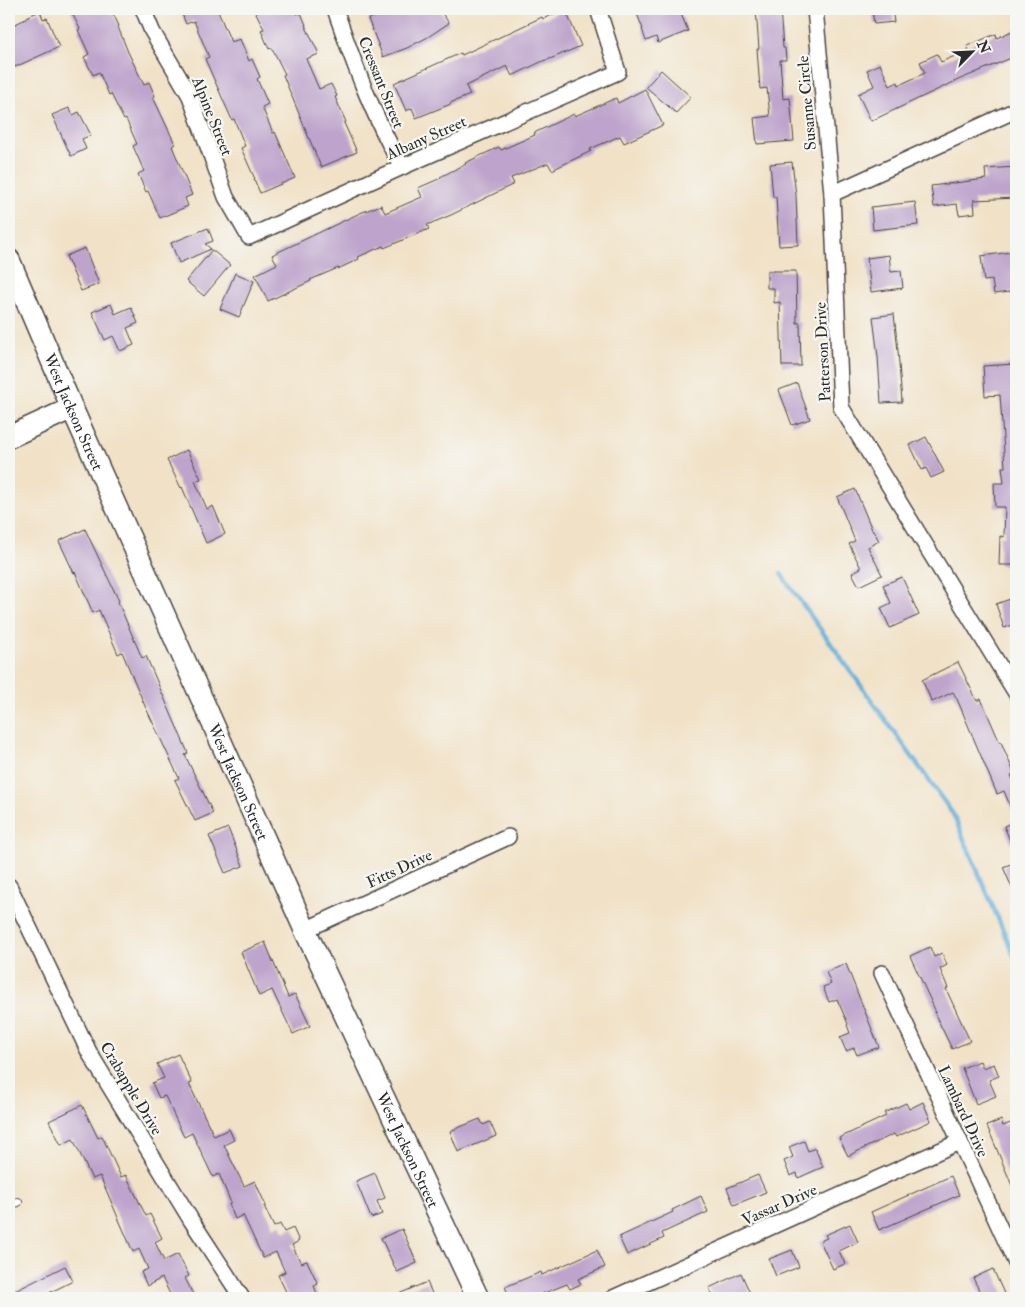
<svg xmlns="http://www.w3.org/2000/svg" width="1025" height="1307" font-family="'IM FELL Double Pica',serif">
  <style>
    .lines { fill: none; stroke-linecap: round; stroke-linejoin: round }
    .stream { stroke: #61aeda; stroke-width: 4.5 }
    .building { fill: #bea4cc }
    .lane-casing { stroke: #494642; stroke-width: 10 }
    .street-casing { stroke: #494642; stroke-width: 18 }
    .secondary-casing { stroke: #494642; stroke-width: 24 }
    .lane { stroke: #fff; stroke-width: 8 }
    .street { stroke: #fff; stroke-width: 15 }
    .secondary { stroke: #fff; stroke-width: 21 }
    .labels { text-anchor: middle; stroke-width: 4.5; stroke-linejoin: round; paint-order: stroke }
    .street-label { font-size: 16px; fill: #2b2b2b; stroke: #f6f6f2 }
  </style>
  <rect width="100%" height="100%" fill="#f6f6f2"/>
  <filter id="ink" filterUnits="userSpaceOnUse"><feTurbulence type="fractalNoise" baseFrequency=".02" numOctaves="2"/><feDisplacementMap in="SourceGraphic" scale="10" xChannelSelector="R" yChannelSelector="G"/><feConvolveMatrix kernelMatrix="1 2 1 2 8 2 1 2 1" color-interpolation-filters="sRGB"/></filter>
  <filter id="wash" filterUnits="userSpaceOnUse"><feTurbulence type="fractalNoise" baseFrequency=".0096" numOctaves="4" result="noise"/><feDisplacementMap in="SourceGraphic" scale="20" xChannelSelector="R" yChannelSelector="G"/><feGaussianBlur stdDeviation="1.12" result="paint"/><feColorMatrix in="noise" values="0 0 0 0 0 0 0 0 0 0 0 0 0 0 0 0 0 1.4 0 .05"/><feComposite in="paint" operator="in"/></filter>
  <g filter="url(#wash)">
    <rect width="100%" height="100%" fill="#f1e2c7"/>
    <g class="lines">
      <polyline class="stream" points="781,574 953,814 1016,960"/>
    </g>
    <g id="blocks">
      <g class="building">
        <polygon points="70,9 111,9 119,26 118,27 128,52 144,85 149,82 155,96 153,97 175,144 172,146 192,195 185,198 188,206 160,218 148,191 146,192 138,174 144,171 133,146 137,144 126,119 124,120 111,94 109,95 99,72 93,75 84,57 89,54 78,30 80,29"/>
        <polygon points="180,9 217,9 231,42 240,39 249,61 252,59 260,77 257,79 268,104 262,107 273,133 275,132 295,178 260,193 254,179 255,179 241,148 245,146 234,119 232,120 205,59 209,57 194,21 186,24"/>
        <polygon points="254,9 295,9 297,14 301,13 306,25 305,25 319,54 306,59 319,89 331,84 337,96 335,97 346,122 344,123 357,152 321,167 283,75 285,74 272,48 269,49 261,30 264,29"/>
        <polygon points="394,9 439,9 449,23 428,37 407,48 383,57 368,19"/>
        <polygon points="565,9 581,46 545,61 545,60 512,76 507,66 466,86 470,95 450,103 451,104 416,118 412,108 406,111 394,83 461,53 462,55 542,17 543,19"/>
        <polygon points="635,9 679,9 688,31 658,43 656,37 646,41 642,29 643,29"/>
        <polygon points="756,9 780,9 783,48 785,48 786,60 780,60 783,99 790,98 794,141 757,144 754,118 770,116 767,88 760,89 757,49 759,49"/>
        <polygon points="872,9 892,9 894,22 874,24"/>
        <polygon points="40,11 43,19 47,18 59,47 15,67 9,55 9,27 26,19 26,17"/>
        <polygon points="1016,29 1016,56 958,80 871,121 858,94 874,86 867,70 880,64 890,86 898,82 899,85 925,73 920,62 937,54 941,62 969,50 967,46 996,34 997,38"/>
        <polygon points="661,70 691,97 676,113 646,87"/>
        <polygon points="645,89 663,125 624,143 620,136 590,149 591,151 552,170 548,163 511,178 514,184 451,215 427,225 429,229 384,248 383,246 358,257 359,259 338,269 338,268 310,280 311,281 268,301 255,275 277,264 272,255 360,213 381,205 385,213 422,197 418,188 441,178 440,177 466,164 465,163 499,147 501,150 535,135 534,133 574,114 575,116 616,98 618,103"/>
        <polygon points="69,108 73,115 79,112 91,135 82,139 86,149 71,156 52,115"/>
        <polygon points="792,162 796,195 798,245 779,246 776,197 773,197 770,164"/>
        <polygon points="1016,167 1016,198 974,200 975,213 959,215 957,204 934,207 931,186 986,179 985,169"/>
        <polygon points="915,202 918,225 873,230 871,207"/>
        <polygon points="208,228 213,241 205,244 211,249 179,263 171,243"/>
        <polygon points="85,248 99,284 81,291 66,256"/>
        <polygon points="212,250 230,265 204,296 186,281"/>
        <polygon points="1011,252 1014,275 1016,275 1016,291 994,294 992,280 984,281 981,256"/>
        <polygon points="889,255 891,272 901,271 903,288 871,292 867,258"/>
        <polygon points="767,271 796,271 797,323 800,323 801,366 782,366 780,302 774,303 774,288 767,288"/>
        <polygon points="235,273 254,281 239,317 220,309"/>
        <polygon points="111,304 115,314 131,307 138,323 127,328 134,345 120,351 113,336 105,340 92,312"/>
        <polygon points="894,314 898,351 902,402 881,403 878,357 873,317"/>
        <polygon points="1016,364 1016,565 999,565 1000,536 1004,537 1005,507 995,507 994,483 1004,483 1002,467 1005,467 1000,395 985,396 983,366"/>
        <polygon points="797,383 810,419 792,425 779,390"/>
        <polygon points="926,437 944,472 931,478 926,468 922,470 910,445"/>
        <polygon points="187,450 201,479 195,481 207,509 213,506 225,534 206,543 182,487 181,488 167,460"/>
        <polygon points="855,489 873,532 874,531 879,541 868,547 882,575 859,586 852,573 861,568 849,544 855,541 837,497"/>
        <polygon points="85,529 119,601 118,602 142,658 146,656 188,753 185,755 213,813 195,821 175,780 179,778 145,706 122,652 118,654 99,610 93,613 75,572 74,573 59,541"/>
        <polygon points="902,577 919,615 890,628 881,608 891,603 883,585"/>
        <polygon points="1016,597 1016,624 1004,628 996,604"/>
        <polygon points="958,662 977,701 981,699 1000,743 1001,742 1014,773 1011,775 1016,788 1016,820 1004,791 997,794 957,699 953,692 932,702 922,680"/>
        <polygon points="1016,821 1016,855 1004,826"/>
        <polygon points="228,828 243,866 225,873 209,836"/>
        <polygon points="1016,862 1016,897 1003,867"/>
        <polygon points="265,942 288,997 295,994 310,1026 293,1034 272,990 259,996 241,952"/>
        <polygon points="930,947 934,957 942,953 947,965 940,969 948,988 946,989 970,1041 952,1049 934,1012 936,1012 910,956"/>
        <polygon points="846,964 879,1047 857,1055 854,1048 846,1051 840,1037 850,1033 847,1025 848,1024 837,999 829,1002 823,987 831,984 826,972"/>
        <polygon points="178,1054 192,1083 189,1084 214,1136 229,1129 234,1140 224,1145 244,1186 255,1181 266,1206 264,1206 274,1227 280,1224 284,1232 293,1228 299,1241 292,1245 301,1263 307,1261 318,1284 314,1286 319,1298 289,1298 278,1275 285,1272 276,1252 263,1258 243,1215 235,1219 229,1204 231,1203 219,1174 213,1177 192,1133 184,1137 165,1096 159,1098 152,1083 164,1078 157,1064"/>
        <polygon points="980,1061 983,1068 994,1064 999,1076 989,1080 996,1096 976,1104 962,1068"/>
        <polygon points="923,1102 931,1121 896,1137 894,1134 848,1156 839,1138 886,1116 884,1113 906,1103 909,1109"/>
        <polygon points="82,1105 98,1138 102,1136 121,1177 126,1175 146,1216 150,1214 162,1238 155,1242 164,1261 178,1254 189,1276 185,1278 195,1298 172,1298 162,1278 147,1286 141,1272 148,1269 139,1249 133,1252 100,1176 92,1179 73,1139 61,1145 49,1121"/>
        <polygon points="480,1119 483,1125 490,1122 496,1136 458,1152 450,1131"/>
        <polygon points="1001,1120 1003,1126 1013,1122 1016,1130 1016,1195 987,1126"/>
        <polygon points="804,1141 808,1151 815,1148 823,1167 798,1178 797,1173 790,1176 784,1161 793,1157 789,1147"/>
        <polygon points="375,1173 385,1198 377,1201 382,1214 371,1218 356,1181"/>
        <polygon points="758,1175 766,1192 734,1205 727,1188"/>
        <polygon points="951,1176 959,1195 879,1230 871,1212"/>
        <polygon points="701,1196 708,1212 662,1233 664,1238 627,1255 619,1237 673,1212 672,1210"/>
        <polygon points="850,1224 858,1242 839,1251 845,1264 833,1269 820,1241 827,1238 825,1235"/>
        <polygon points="402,1229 417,1263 397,1272 381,1238"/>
        <polygon points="597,1250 605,1267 578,1279 581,1284 570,1289 567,1284 532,1298 510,1298 505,1287 541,1272 542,1275"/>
        <polygon points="792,1250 799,1267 776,1276 769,1259"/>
        <polygon points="65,1266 73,1281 39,1298 9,1298 9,1294"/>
        <polygon points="993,1269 1006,1298 983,1298 973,1278"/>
        <polygon points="741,1273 750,1293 739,1298 714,1298 709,1288"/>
        <polygon points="427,1282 434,1298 389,1298"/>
      </g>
    </g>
  </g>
  <g filter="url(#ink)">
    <use href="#blocks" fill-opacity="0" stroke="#494642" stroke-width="1"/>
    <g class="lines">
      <defs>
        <polyline id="lane" points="9,1205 18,1202"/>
        <g id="street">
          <polyline points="143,9 152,31 190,96 226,197 249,237 402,167 618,72 598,9"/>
          <path d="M335,9C354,64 373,116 402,167"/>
          <polyline points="815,9 832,194 841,407 1016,693"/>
          <polyline points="832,194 1016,110"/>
          <polyline points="9,886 90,1054 191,1220 242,1298"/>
          <polyline points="305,930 508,837"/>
          <polyline points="882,973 1016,1263"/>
          <polyline points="613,1298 959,1142"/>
        </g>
        <g id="secondary">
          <path id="s1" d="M9,260L72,408L305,930L478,1298"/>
          <polyline points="9,437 72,408"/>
        </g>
      </defs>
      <use href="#lane" class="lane-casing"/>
      <use href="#street" class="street-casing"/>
      <use href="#secondary" class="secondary-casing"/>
      <use href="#lane" class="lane"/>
      <use href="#street" class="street"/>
      <use href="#secondary" class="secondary"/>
    </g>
  </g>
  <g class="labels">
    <g class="street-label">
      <text transform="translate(382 82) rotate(68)" y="6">Cressant Street</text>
      <text transform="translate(806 103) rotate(-95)" y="6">Susanne Circle</text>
      <text transform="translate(213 116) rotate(68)" y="6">Alpine Street</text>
      <text transform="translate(426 137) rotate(-24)" y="6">Albany Street</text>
      <text transform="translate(822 352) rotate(-93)" y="6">Patterson Drive</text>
      <text dy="6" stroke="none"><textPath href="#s1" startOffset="165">West Jackson Street</textPath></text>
      <text dy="6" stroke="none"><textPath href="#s1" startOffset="570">West Jackson Street</textPath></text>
      <text transform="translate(399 868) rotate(-25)" y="6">Fitts Drive</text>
      <text transform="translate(132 1088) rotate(59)" y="6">Crabapple Drive</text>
      <text transform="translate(964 1111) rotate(65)" y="6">Lambard Drive</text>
      <text dy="6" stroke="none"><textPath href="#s1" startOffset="975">West Jackson Street</textPath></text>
      <text transform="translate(779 1204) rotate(-24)" y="6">Vassar Drive</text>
    </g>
  </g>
  <rect width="1025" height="1307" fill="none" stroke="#f6f6f2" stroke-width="30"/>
  <g transform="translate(972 52) rotate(66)" stroke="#f6f6f2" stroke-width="4" paint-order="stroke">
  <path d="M0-4L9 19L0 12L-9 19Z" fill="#2b2b2b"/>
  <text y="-8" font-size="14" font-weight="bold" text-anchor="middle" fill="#2b2b2b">N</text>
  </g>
</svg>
